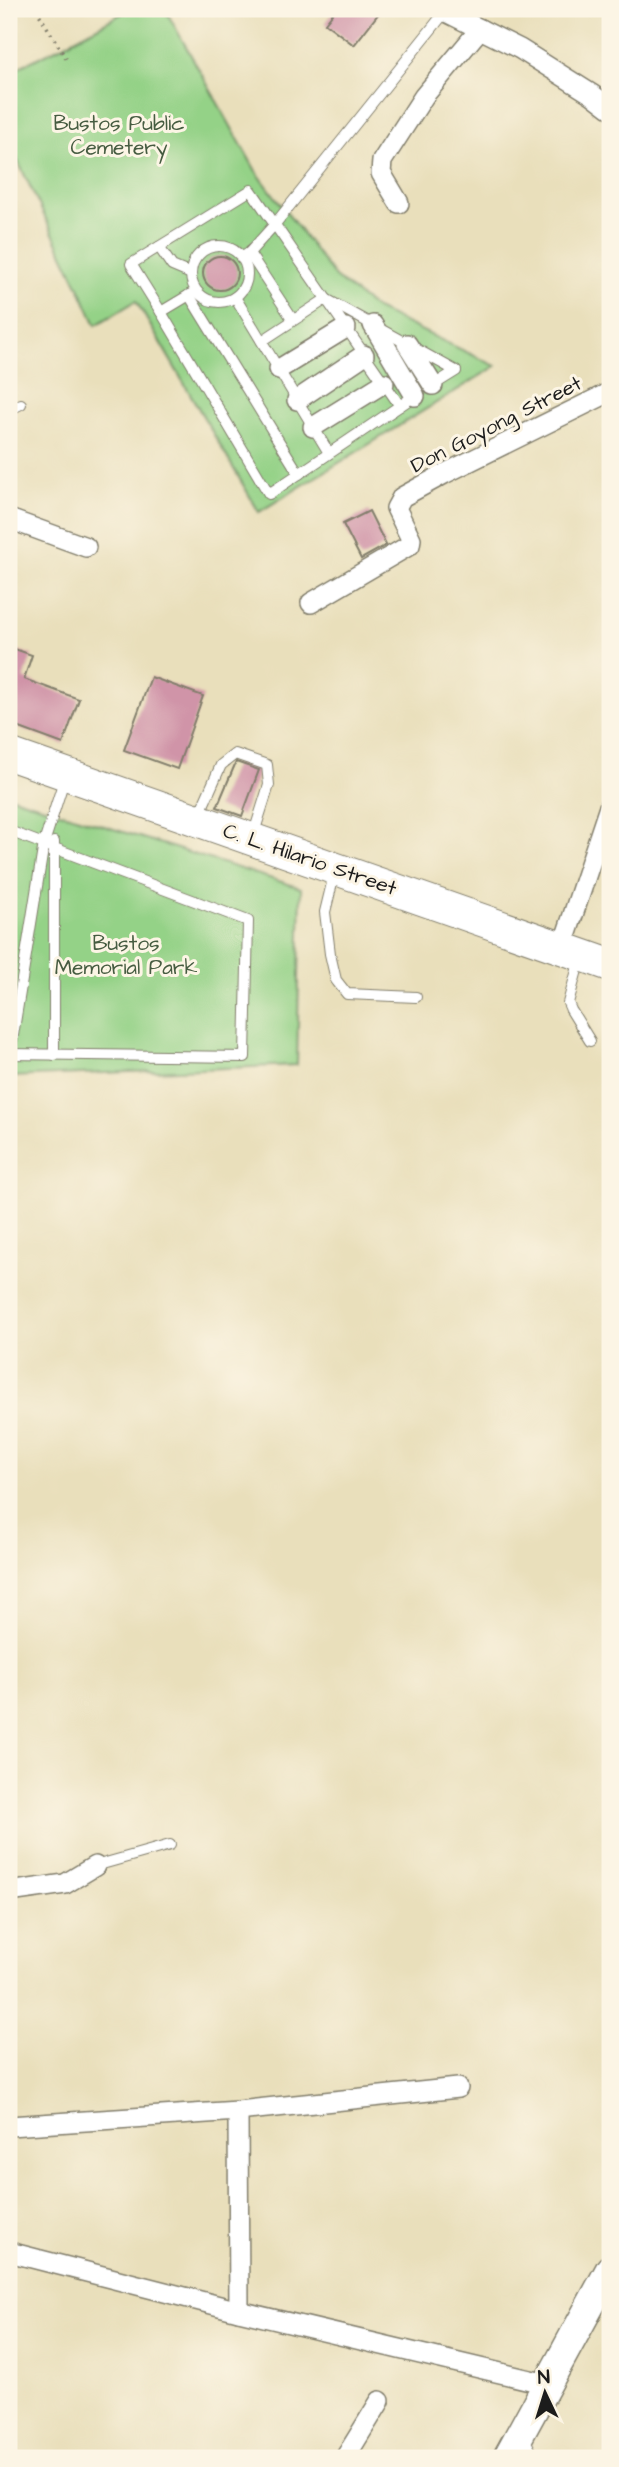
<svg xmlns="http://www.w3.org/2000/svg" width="619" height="2467" font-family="'Architects Daughter',sans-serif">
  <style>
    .green { fill: #94d287; stroke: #587752; stroke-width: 2 }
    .building { fill: #d094a8 }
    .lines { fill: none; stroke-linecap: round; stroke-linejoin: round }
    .lane-casing { stroke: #827e6c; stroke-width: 12 }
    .street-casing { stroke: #827e6c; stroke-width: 22 }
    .secondary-casing { stroke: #827e6c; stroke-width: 31 }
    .primary-casing { stroke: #827e6c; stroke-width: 34 }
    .path { stroke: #827e6c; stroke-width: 3.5; stroke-dasharray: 2 5; stroke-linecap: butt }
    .lane { stroke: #fff; stroke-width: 10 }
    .street { stroke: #fff; stroke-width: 19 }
    .secondary { stroke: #fff; stroke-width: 28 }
    .primary { stroke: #fff; stroke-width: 32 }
    .labels { text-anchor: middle; stroke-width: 6; stroke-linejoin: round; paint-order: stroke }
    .park-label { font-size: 21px; fill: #465c41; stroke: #fcf5e5 }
    .street-label { font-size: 21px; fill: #1c1c1c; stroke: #fcf5e5 }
  </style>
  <rect width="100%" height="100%" fill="#fcf5e5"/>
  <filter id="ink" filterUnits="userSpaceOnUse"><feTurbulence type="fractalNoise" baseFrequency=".0143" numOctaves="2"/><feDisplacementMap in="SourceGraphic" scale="14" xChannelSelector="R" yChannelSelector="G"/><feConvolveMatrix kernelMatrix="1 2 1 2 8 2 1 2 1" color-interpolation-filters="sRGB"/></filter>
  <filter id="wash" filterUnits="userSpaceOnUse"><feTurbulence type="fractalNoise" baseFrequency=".00686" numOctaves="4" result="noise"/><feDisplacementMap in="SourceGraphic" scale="28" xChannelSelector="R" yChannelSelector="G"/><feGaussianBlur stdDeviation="1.57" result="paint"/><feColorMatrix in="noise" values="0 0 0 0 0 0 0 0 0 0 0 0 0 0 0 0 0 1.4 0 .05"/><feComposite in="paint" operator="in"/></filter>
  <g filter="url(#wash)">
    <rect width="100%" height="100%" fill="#e9dfbb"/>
    <g class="green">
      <polygon points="130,9 165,9 256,171 335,277 376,309 496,366 259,512 136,301 96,325 78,285 9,143 9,72 60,47"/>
      <polygon points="9,796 301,888 297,1065 9,1077"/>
    </g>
    <g id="blocks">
      <g class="building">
        <polygon points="336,9 382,9 354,45 325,23"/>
        <circle cx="220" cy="273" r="17"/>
        <polygon points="369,511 386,545 361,559 343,524"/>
        <polygon points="9,647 32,655 24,679 79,699 63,744 9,724"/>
        <polygon points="151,677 203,696 177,769 124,750"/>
        <polygon points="236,762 259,770 242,816 217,807"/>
      </g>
    </g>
  </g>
  <g filter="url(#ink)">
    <use href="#blocks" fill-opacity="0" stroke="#827e6c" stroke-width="2"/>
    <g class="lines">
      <defs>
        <g id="lane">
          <circle cx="219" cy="274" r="28"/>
          <polyline points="159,247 172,266 191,274"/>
          <polyline points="249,253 293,320"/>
          <polyline points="241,258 249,253 275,224 445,12"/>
          <polyline points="196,291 161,312 269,494 416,395"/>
          <polyline points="189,295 299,474"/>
          <polyline points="235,297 329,453"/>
          <polyline points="161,312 131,264 251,190 400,406"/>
          <polyline points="262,341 326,299 456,371 432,386"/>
          <polyline points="9,410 21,404"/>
          <polyline points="198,817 221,765 235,754 267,765 269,785 253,836"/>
          <polyline points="9,831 248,921 245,1057 9,1054"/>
          <polyline points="54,842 54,1055"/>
          <polyline points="335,871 325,912 330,954 336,980 347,994 416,997"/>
          <polyline points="580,959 568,1003 571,1010 590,1041"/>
          <polyline points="10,1054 44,843 65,777"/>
          <polyline points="95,1866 170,1845"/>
          <polyline points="523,2437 535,2458"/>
        </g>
        <g id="street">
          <polyline points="440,9 520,49 593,95 610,108"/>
          <polyline points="399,203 381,173 382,161 424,96 480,29"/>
          <polyline points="373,325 415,396"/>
          <polyline points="407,344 433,385"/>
          <polyline points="279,369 346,328"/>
          <polyline points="297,400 364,355"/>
          <polyline points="313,427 384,383"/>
          <polyline points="9,519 86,547"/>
          <polyline points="311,603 410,545 411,539 396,508 402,497 444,474 610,392"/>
          <polyline points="562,948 610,804"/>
          <polyline points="9,1892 65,1884 95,1866"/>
          <polyline points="238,2111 239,2311"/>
          <polyline points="9,2126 238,2111 458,2088"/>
          <polyline points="9,2252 239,2311 547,2384"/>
          <polyline points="345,2458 380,2401"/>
        </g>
        <polyline id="secondary" points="507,2458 610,2269"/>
        <polyline id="primary" points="9,754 610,965"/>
      </defs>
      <use href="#lane" class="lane-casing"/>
      <use href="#street" class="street-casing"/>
      <use href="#secondary" class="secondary-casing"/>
      <use href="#primary" class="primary-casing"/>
      <polyline class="path" points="36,9 67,60"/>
      <use href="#lane" class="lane"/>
      <use href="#street" class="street"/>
      <use href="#secondary" class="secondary"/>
      <use href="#primary" class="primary"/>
    </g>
  </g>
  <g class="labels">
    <g class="park-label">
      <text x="119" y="130">Bustos Public<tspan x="119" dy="24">Cemetery</tspan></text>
      <text x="126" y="950">Bustos<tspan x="126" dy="24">Memorial Park</tspan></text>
    </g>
    <g class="street-label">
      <text transform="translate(496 424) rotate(-27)" y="7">Don Goyong Street</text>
      <text transform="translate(310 859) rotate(19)" y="7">C. L. Hilario Street</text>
    </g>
  </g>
  <rect width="619" height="2467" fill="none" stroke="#fcf5e5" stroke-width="35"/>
  <g transform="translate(545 2393) rotate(356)" stroke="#fcf5e5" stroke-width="5" paint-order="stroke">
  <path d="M0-5L12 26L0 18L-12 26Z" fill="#1c1c1c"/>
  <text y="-10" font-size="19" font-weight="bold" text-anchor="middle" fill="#1c1c1c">N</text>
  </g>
</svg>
